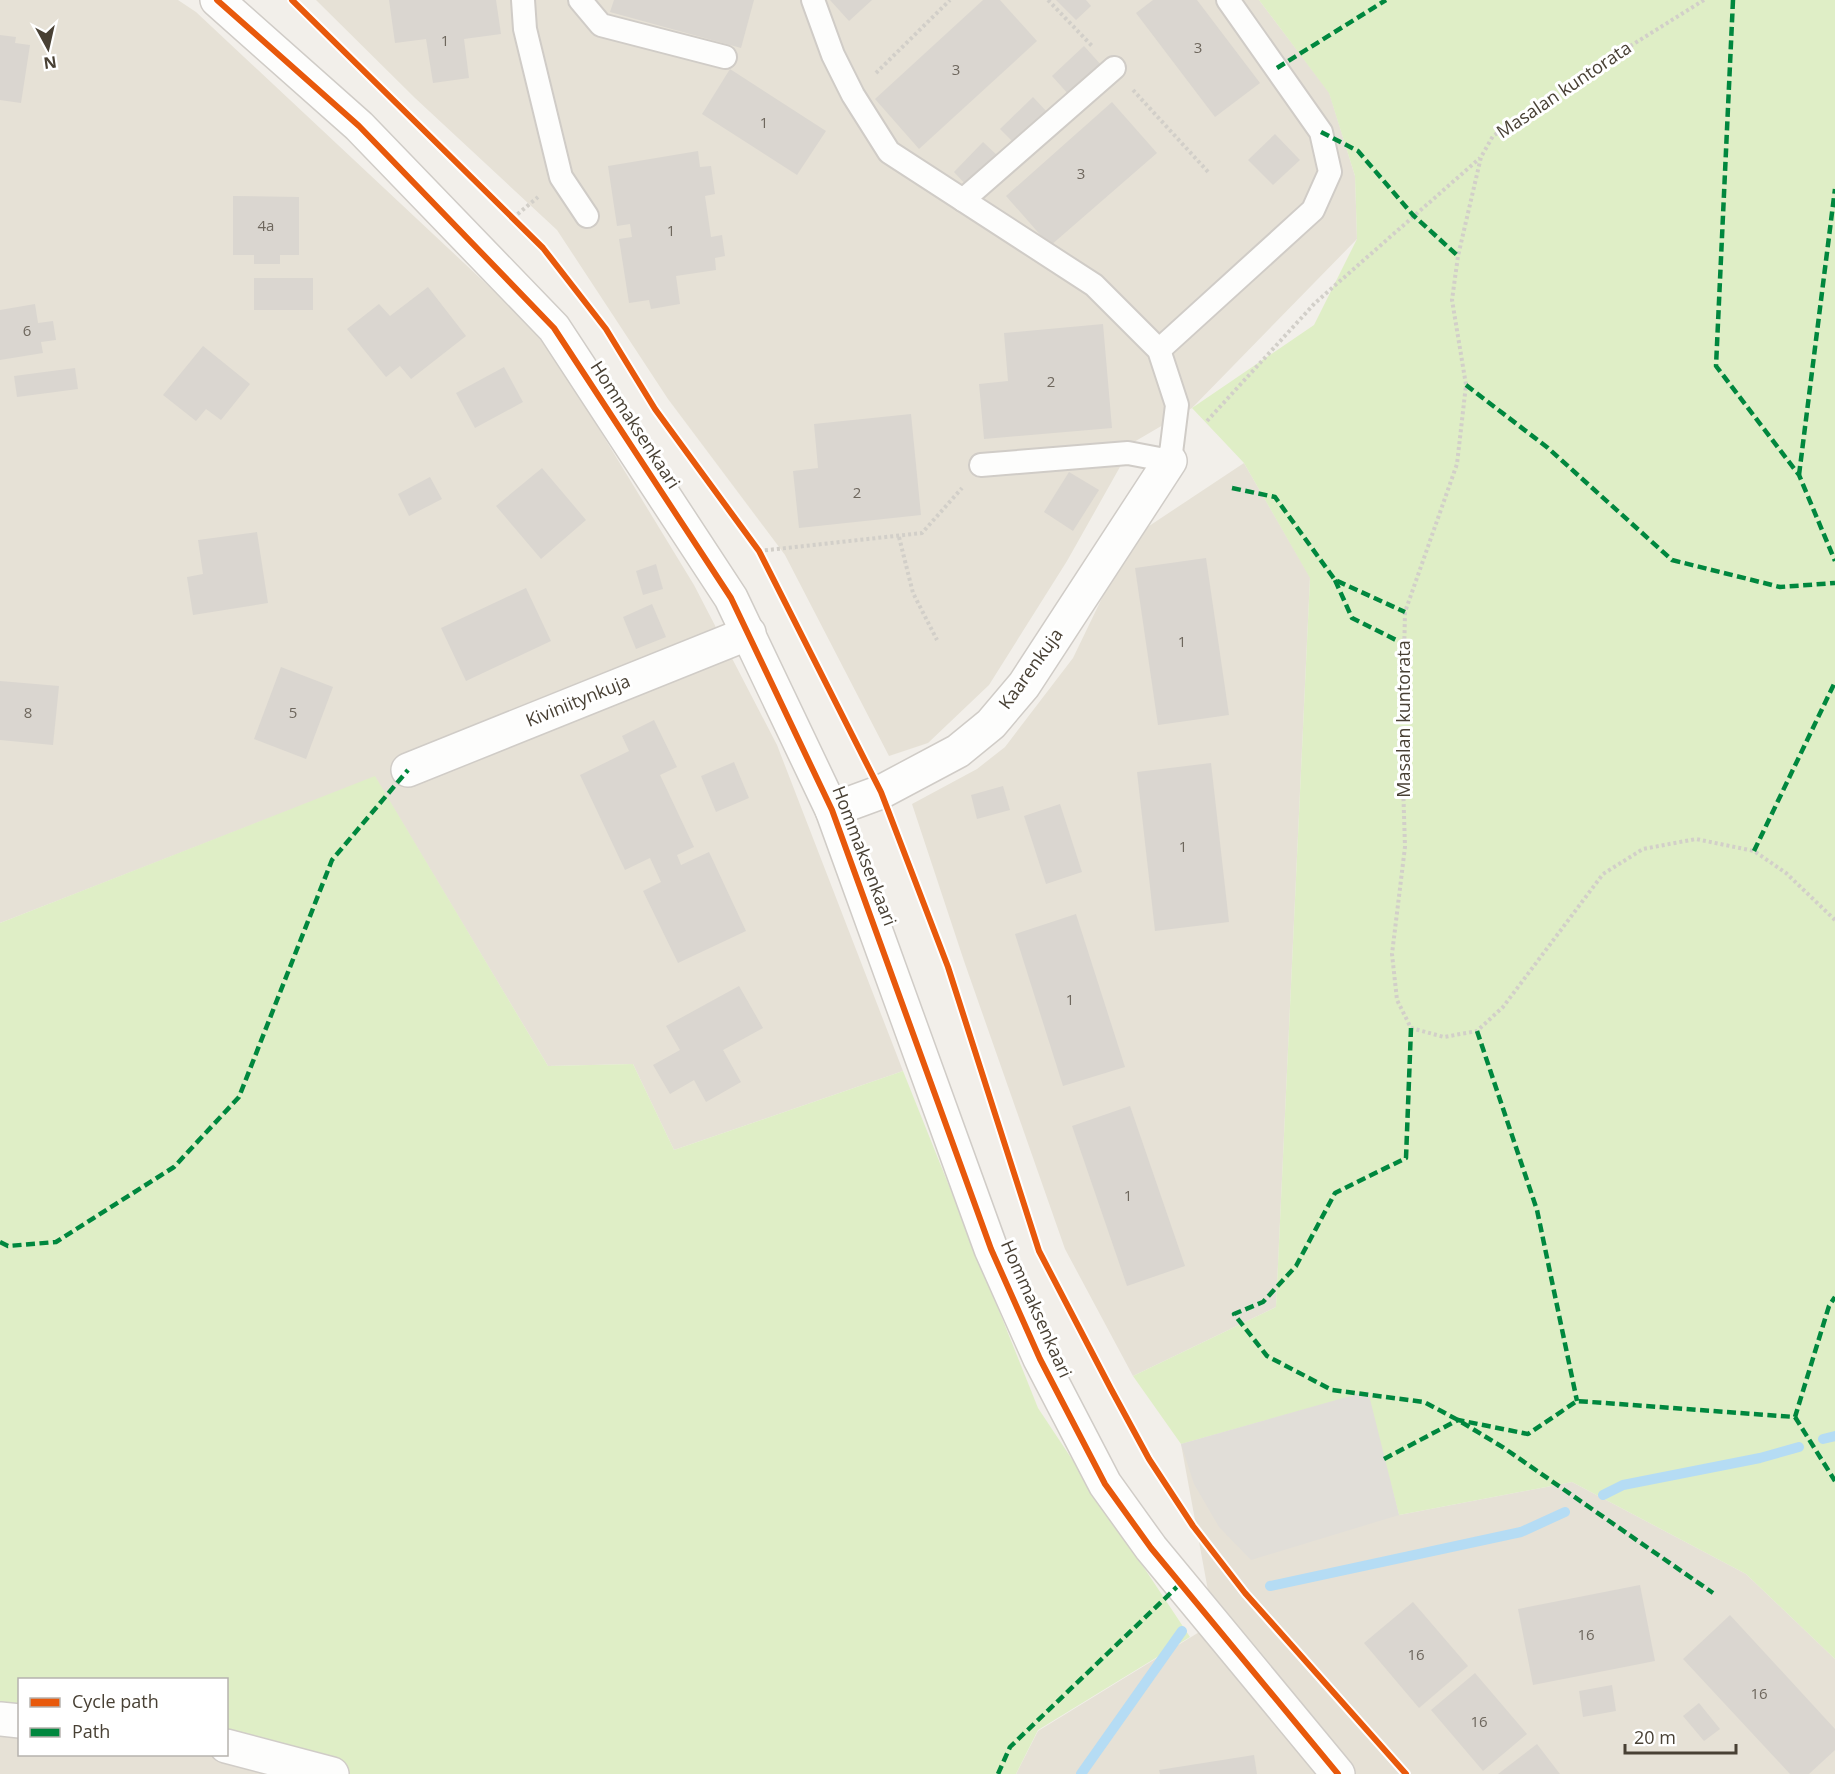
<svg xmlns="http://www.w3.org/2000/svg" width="1835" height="1774" font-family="'Open Sans',sans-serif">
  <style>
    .residential { fill: #e6e1d6 }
    .green { fill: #dfeec6 }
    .parking { fill: #e1ded8 }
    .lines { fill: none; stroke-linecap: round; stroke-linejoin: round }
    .stream { stroke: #b5dcf4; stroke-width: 10 }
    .building { fill: #dad6d0 }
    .lane-casing { stroke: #d0ccc7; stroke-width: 26 }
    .street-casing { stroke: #d0ccc7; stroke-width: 36 }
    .path { stroke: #d2cfc9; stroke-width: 4; stroke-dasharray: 3 3; stroke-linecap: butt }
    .lane { stroke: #fdfdfc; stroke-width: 22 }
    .street { stroke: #fdfdfc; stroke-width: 33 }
    .quiet { stroke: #00873e; stroke-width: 4.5; stroke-dasharray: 9 4.5; stroke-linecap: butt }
    .cycleway-casing { stroke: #fff; stroke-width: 10 }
    .cycleway { stroke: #e8590c; stroke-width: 6 }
    .labels { text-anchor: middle; stroke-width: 6; stroke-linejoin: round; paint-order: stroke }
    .number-label { font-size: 15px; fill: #6e675d }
    .street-label { font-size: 18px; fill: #484034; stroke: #fff }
  </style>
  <rect width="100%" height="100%" fill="#f2efea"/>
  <g class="residential">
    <polygon points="0,0 178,0 196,12 543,337 694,585 777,745 903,1071 674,1150 633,1064 548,1066 375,777 0,923"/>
    <polygon points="316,0 1259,0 1329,92 1355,176 1357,239 1192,408 1134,442 1067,561 989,685 928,743 889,756 785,555 668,399 557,230 415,98"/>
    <polygon points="1244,463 1310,577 1276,1307 1133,1376 1065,1249 964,961 912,804 977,769 1005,747 1073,658 1131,538"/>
    <polygon points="1368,1391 1399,1515 1572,1482 1746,1574 1835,1659 1835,1774 1016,1774 1038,1731 1214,1623 1181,1444"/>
    <polygon points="0,1719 19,1721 20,1754 226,1754 332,1774 0,1774"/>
  </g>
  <g class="green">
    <polygon points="1259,0 1835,0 1835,1659 1746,1574 1572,1482 1399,1515 1367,1392 1181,1444 1133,1376 1276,1307 1310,578 1244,463 1192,408 1314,325 1357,239 1355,176 1329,93"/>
    <polygon points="375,776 548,1066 633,1064 674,1150 903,1071 1038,1408 1190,1637 1038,1730 1016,1774 332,1774 227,1746 226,1680 20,1680 19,1721 0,1719 0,923"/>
  </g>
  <polygon class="parking" points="1368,1391 1399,1515 1251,1560 1219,1527 1194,1484 1181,1444"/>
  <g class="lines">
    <g class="stream">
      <polyline points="1823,1439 1835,1436"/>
      <polyline points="1603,1495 1623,1485 1760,1458 1799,1447"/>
      <polyline points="1270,1586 1521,1532 1565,1512"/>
      <polyline points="1081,1774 1182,1631"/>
    </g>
  </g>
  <g class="building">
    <polygon points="389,0 496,0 501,34 464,39 469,78 433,83 426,39 395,43"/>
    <polygon points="614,0 754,0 741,48 610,12"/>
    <polygon points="830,0 872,0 849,21"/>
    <polygon points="983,0 1000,0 1037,41 919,149 875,99"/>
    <polygon points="1056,0 1086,0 1091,6 1076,20"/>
    <polygon points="1153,0 1197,0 1260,83 1215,117 1136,13"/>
    <polygon points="0,35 16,37 15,43 30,45 21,103 0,100"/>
    <polygon points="1084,46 1102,66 1070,96 1052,76"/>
    <polygon points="730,69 826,131 797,175 702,114"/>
    <polygon points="1033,97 1048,113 1015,144 1000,129"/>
    <polygon points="1112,102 1157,153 1050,246 1006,196"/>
    <polygon points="1275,134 1300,160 1273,185 1248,160"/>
    <polygon points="983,142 1000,158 970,189 954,172"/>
    <polygon points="698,151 700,167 711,166 715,194 705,196 711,237 722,235 725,256 715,258 716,270 676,276 680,304 651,309 649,300 629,303 619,239 632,237 630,224 617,226 608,166"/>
    <polygon points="233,196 299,197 299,255 280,255 280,264 254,264 254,255 233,255"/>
    <rect x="254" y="278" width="59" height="32"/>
    <polygon points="428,287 466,336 411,379 400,366 386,377 347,329 379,304 390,316"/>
    <polygon points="35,304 38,323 53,321 56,340 41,342 43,353 0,360 0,310"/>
    <polygon points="1103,324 1112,428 984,439 979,384 1008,381 1004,333"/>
    <polygon points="203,346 250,384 221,420 206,409 196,421 163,395"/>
    <polygon points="504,367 523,402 475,428 456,393"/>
    <polygon points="75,368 78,389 17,397 14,376"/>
    <polygon points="911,414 921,515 799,528 793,471 818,468 814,424"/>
    <polygon points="542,468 586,520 541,559 496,506"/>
    <polygon points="1069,472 1099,490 1073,531 1044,512"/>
    <polygon points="430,477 442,499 409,516 398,494"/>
    <polygon points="257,532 268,603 193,615 187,577 203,574 198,540"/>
    <polygon points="1206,558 1229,715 1158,725 1135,568"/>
    <polygon points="656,564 663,589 643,595 636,571"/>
    <polygon points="526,588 551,641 466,681 441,628"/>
    <polygon points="652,604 666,637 636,649 623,617"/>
    <polygon points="281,667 333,687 306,759 254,739"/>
    <polygon points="0,681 59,686 53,745 0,740"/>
    <polygon points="654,720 677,767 660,775 694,847 677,855 681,865 709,852 746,931 678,963 643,891 661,882 650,858 625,870 580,775 629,751 622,736"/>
    <polygon points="734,762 749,798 716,812 701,776"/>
    <polygon points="1211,763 1229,922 1155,931 1137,772"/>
    <polygon points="1003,786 1010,810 977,819 971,795"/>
    <polygon points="1060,804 1082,872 1046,884 1024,816"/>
    <polygon points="1076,914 1125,1067 1063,1086 1015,934"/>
    <polygon points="739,986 763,1028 723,1050 741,1082 706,1102 694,1080 670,1094 653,1065 680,1050 666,1026"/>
    <polygon points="1130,1106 1185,1266 1127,1286 1072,1126"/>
    <polygon points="1640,1585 1655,1661 1533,1685 1518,1609"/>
    <polygon points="1413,1602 1468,1666 1419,1708 1364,1643"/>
    <polygon points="1730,1615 1835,1729 1835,1750 1809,1774 1790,1774 1683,1659"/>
    <polygon points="1475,1673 1527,1734 1483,1771 1431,1710"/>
    <polygon points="1612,1685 1616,1711 1583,1717 1579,1691"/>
    <polygon points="1699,1703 1720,1729 1704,1741 1683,1716"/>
    <polygon points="1537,1744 1560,1774 1498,1774"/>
    <polygon points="1254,1755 1257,1774 1160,1774 1159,1770"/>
  </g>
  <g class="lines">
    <defs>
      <g id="lane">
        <polyline points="523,0 525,29 561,177 587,216"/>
        <polyline points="580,0 601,25 725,57"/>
        <polyline points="813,0 833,55 853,95 889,152 1094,285 1159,350 1177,405 1170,461 1128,453 981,465"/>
        <polyline points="963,200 1114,68"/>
        <polyline points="1159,350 1313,210 1330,172 1321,132 1228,0"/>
      </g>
      <g id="street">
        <polyline points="217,0 359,126 554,328 731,598 832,810 991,1249 1040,1359 1105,1484 1151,1548 1338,1774"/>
        <polyline points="408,770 749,633"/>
        <polyline points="832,810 881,792 958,751 991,724 1024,685 1170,461"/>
        <polyline points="0,1719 20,1721"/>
        <polyline points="226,1746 332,1774"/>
      </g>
    </defs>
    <use href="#lane" class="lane-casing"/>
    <use href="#street" class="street-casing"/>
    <g class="path">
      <polyline points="1048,0 1093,47"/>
      <polyline points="1704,0 1539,103 1493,136 1481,157 1458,256 1452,300 1466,385 1457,464 1405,612 1402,751 1405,847 1392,954 1397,1000 1411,1028 1444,1037 1477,1031 1503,1007 1603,874 1643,849 1696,839 1754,851 1786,873 1835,920"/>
      <polyline points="876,73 950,0"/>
      <polyline points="1133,90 1210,174"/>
      <polyline points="513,218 538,197"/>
      <polyline points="1207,421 1315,303 1480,158"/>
      <polyline points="899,537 913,593 937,640"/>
      <polyline points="759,551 922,533 962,488"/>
    </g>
    <use href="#lane" class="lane"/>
    <use href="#street" class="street"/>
    <g class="quiet">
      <polyline points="1733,0 1716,366 1799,475 1835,561"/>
      <polyline points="1277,68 1386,0"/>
      <polyline points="1321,132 1358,151 1413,215 1458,256"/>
      <polyline points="1466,385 1548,448 1672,560 1780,587 1835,583"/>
      <polyline points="1799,475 1835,189"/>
      <polyline points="1232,488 1275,497 1335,580 1405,612"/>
      <polyline points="1335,580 1352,618 1404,644"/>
      <polyline points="1754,851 1835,682"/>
      <polyline points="1411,1028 1406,1158 1335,1193 1296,1266 1263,1302 1234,1314 1267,1356 1332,1390 1424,1402 1458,1420 1504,1448 1713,1593"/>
      <polyline points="1477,1031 1537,1210 1577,1401"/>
      <polyline points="0,1242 8,1246 56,1242 174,1167 239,1097 332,860 408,770"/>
      <polyline points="1795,1417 1835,1481"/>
      <polyline points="1384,1459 1458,1420 1528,1434 1577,1401 1795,1417 1829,1306 1835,1297"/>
      <polyline points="998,1774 1010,1747 1181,1583"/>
    </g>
    <defs>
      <g id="cycleway">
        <polyline points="217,0 359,126 554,328 731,598 832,810 991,1249 1040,1359 1105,1484 1151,1548 1338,1774"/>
        <polyline points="292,0 543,248 606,329 655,409 759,551 881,792 948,967 1039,1251 1111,1389 1149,1459 1193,1526 1245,1593 1406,1774"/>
      </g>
    </defs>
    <use href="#cycleway" class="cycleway-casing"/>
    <use href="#cycleway" class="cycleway"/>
  </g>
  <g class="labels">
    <g class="number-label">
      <text x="445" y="46">1</text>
      <text x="1198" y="53">3</text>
      <text x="956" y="75">3</text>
      <text x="764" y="128">1</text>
      <text x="1081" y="179">3</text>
      <text x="266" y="231">4a</text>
      <text x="671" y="236">1</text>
      <text x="27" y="336">6</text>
      <text x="1051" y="387">2</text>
      <text x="857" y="498">2</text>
      <text x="1182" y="647">1</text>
      <text x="28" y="718">8</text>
      <text x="293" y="718">5</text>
      <text x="1183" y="852">1</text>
      <text x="1070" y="1005">1</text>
      <text x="1128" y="1201">1</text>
      <text x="1586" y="1640">16</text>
      <text x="1416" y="1660">16</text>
      <text x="1759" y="1699">16</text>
      <text x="1479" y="1727">16</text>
    </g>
    <g class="street-label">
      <text transform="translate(1564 90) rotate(-34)" y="6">Masalan kuntorata</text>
      <text transform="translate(635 425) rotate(57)" y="6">Hommaksenkaari</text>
      <text transform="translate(1031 669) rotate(-54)" y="6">Kaarenkuja</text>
      <text transform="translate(578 701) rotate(-22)" y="6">Kiviniitynkuja</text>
      <text transform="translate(1404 719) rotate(-90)" y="6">Masalan kuntorata</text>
      <text transform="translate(864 856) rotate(69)" y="6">Hommaksenkaari</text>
      <text transform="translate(1036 1309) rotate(66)" y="6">Hommaksenkaari</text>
    </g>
  </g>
  <rect x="18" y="1678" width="210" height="78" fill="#ffffff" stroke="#b6b3ae" stroke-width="1.5"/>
  <rect x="30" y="1698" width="30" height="9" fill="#e8590c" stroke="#b6b3ae" stroke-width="1.5"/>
  <text x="72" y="1708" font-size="18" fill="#484034">Cycle path</text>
  <rect x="30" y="1728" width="30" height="9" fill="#00873e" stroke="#b6b3ae" stroke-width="1.5"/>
  <text x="72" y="1738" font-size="18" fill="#484034">Path</text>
  <g transform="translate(48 48) rotate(172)" stroke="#ffffff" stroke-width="4.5" paint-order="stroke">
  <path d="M0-4.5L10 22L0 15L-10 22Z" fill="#484034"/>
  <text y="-9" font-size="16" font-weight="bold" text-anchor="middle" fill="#484034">N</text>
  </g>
  <path d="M1625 1744v9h111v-9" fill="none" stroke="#484034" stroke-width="3"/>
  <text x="1634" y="1744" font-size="18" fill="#484034" stroke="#ffffff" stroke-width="4.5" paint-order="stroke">20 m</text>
</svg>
